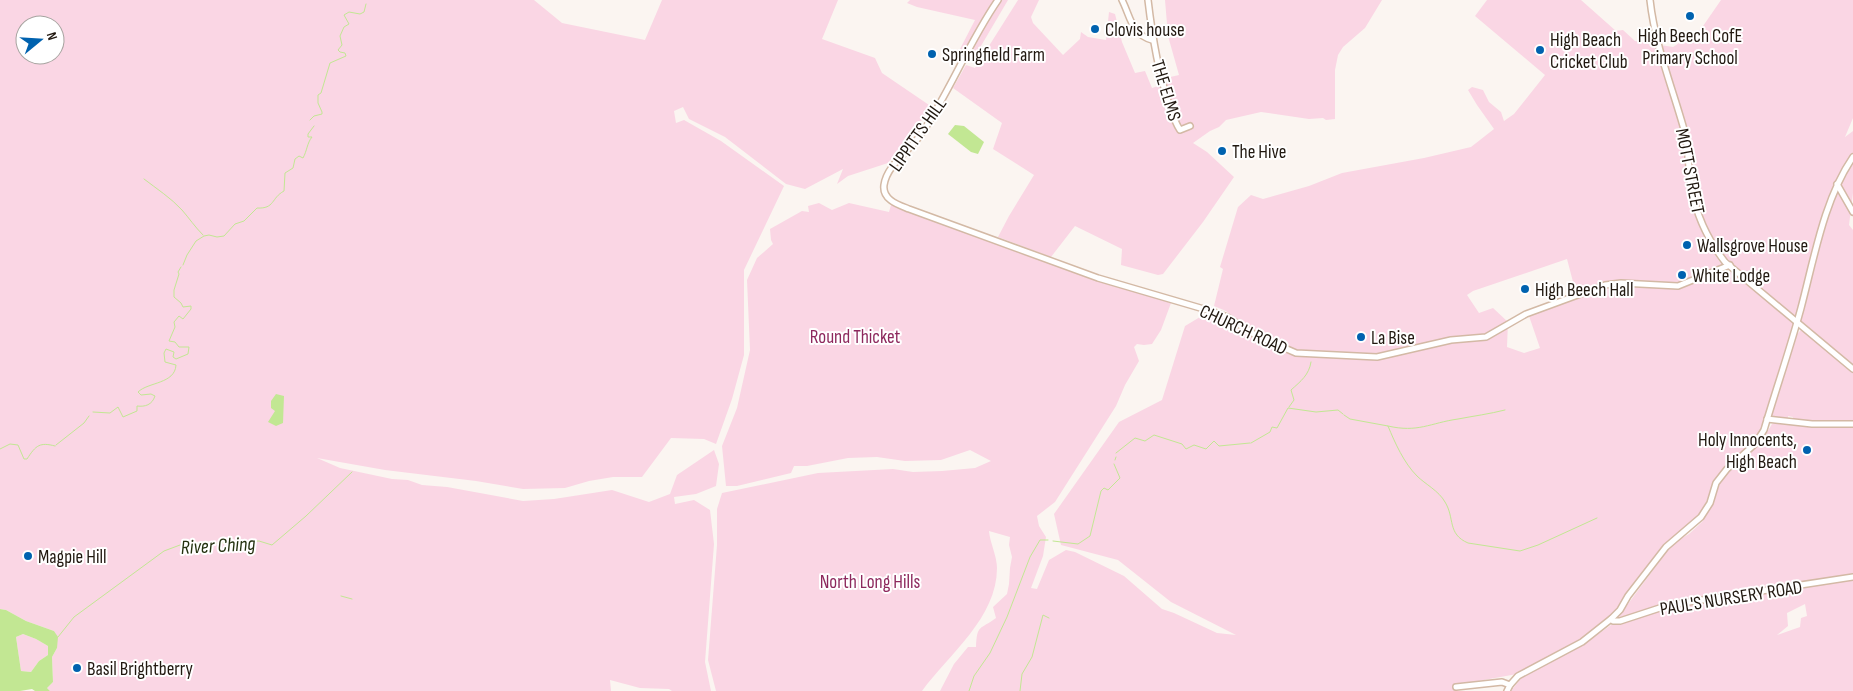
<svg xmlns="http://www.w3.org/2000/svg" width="1853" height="691" font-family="'Sofia Sans Condensed',sans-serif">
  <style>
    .green { fill: #fad6e4; fill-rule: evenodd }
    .water { fill: #c2e793; fill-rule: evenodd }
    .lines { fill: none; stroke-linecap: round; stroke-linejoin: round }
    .stream { stroke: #c2e793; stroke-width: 1 }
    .minor-casing { stroke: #d3b9a5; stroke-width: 8 }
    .minor { stroke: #fff; stroke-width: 5 }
    .poi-dot { fill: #0062af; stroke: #fff; stroke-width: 2 }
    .labels { text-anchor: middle; stroke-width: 4; stroke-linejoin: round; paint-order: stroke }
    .poi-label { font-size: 19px; fill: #211810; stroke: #fff; text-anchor: start }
    .street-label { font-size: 19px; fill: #211810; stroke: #fff }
    .park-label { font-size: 19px; fill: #8d285d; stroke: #fff }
    .water-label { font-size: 20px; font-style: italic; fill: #23310f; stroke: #fff }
  </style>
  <rect width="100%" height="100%" fill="#fbf5f1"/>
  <g class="green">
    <path d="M0,0H534L562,23L645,40L662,0H838L822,39L875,58L882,73L932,107L888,163L848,176L837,184L843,169L805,189L786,184L725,137L689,119L683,107L674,111L676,123L684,120L721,141L784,186L744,270V355L732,399L716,444L704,439L671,438L642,477H613L589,481L565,488L523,489L476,481L385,470L317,458L340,468L392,479L408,480L422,485L447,487L523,501L554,499L612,490L649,502L670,494L677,475L714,450L719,464L716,486L696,494L674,497L675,504L694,500L710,510L714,544L705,662L711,691H672L669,689L640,688L610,680L611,691H50L47,688L53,682L52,657L57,648V637L54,631L26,621L6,610L0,609ZM25,25H55V55H25Z"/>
    <polygon points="910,0 1008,0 978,51 972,58 960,49 975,20 917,7 907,3"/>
    <polygon points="1018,0 1039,0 1031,17 1033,23 1063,55 1080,39 1081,32 1088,37 1106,40 1109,12 1115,14 1122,42 1135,73 1145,71 1152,88 1167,83 1166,78 1179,75 1168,36 1165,0 1382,0 1365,28 1343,47 1338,55 1335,70 1335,119 1326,120 1323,118 1309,119 1261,112 1226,120 1219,127 1210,131 1193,143 1207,152 1234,177 1203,222 1163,274 1158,275 1121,265 1122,249 1075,226 1051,257 998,237 1009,216 1034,175 993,149 1002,123 953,88 966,65 975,68"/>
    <path d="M1487,0H1581L1616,31L1623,30L1635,41L1673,47L1701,29L1721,0H1853V118L1845,137L1853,131V193L1849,225L1853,230V367L1801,321L1800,317L1824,229L1797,316L1795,317L1737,268L1736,270C1715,250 1707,233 1695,207C1696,227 1715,258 1728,272L1735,273L1794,322L1795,324L1764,424L1755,439L1724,468L1718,476L1700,515L1672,540L1618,611L1594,631L1577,642L1517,674L1456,685L1457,691H940L954,664L968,647H976C977,624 980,630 996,618L993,607L1007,594L1009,584L1010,568L1012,557L1009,545L1010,537L989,531C990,543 997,556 997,568C997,618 949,654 922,691H716L708,660L717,545V509L722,493L818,473L893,469L913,472L942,471L975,468L991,461L970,450L941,460L905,461L877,457L848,458L807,466H794L791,473L737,486H726L722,446L737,408L750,350L747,280L757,258L773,244L771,240L770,229L802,211L809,212L808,206L819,203L832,210L849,203L889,212L891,205L1005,247L1171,303L1161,330L1152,344L1144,345L1137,344L1134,347L1139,361L1125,385L1116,406L1055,502L1037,516L1039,526L1046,537L1043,556L1031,588L1037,589L1049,560L1066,550L1075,552L1124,576L1162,609L1174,613L1217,633L1236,635L1171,602L1118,560L1061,545L1054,514L1119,422L1162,400L1185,326L1205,314L1236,319L1226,311L1214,306L1223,269L1220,267L1238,207L1251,195L1263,199L1309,186L1342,173L1424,158L1471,147L1494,129L1477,105L1468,90L1472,87L1483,90L1489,102L1501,112L1504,121L1514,114L1545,75L1475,16ZM1567,259L1577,297L1529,316L1540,348L1524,353L1507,347L1508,322L1493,308L1479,313L1467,295L1473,291Z"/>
    <polygon points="1801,330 1853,370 1853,422 1793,421 1793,417 1788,416 1788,420 1773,416 1772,414 1796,335"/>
    <path d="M1775,423L1853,427V691H1511L1522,677L1533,670L1584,644L1614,623L1673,543L1689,534L1702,522L1710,509L1722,478L1729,469L1763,439L1772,424ZM1805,604L1807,616L1801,618L1800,627L1777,635L1788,626L1787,613Z"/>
    <polygon points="23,634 36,639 48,646 48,655 39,661 31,672 21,671 16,637"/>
  </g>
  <g class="water">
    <polygon points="955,125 964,126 984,142 978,154 971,152 948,134"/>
    <polygon points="276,394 284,396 283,423 276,426 268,422 275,411 271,408 271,401"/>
    <path d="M0,609L6,610L26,621L54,631L58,637L57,648L52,657L53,682L47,688L50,691H35L32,689L20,691H0ZM23,634L36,639L48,646V655L39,661L31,672L21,671L16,637Z"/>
  </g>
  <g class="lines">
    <g class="stream">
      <polyline points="310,120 314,116 322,114 322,112 318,103 318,95 321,93 330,63 346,56 345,53 340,52 338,50 342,45 340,36 344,27 349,24 344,15 349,12 360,14 364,12 366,4"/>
      <path d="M144,179C157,189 171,198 182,210C189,218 195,227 203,235"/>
      <path d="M183,265L187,255L196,241L204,236L209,235L217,237L224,236L235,224L244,221L257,208C275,209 271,198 284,191L285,173L293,168L295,159L299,156L303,158C307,151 307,143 312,137H308V134L314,126"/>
      <path d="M1289,407L1294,400L1291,390C1301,381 1309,375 1311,362"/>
      <path d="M93,412L110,413L118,407L123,417L137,411V406C145,407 152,405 155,396L151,394L141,395L138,392C148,382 175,384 176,365L165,362L164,353L166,349L174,352L173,357L176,359L188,354L189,347H179L175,342L169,341L175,327L174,322L179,316L183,319L191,309V306L183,307L181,303L174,297V290L179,274L178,272L181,267"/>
      <path d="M1344,415L1350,419L1388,426C1395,443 1404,463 1417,476C1425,484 1439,491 1445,502C1455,518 1447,534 1468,543L1520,551L1538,545L1597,518"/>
      <path d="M1388,426C1418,433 1430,423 1458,419C1474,416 1489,414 1505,410"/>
      <polyline points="1251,443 1270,432 1272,427 1277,428 1288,408 1316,412 1338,410 1343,414"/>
      <polyline points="56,445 84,423 89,416"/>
      <path d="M0,449L10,444L18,445L24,459H27C36,445 40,442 55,446"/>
      <polyline points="1116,453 1135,438 1145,441 1154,435 1182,444 1186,449 1194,445 1206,449 1214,441 1219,446 1250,443"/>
      <polyline points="1115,460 1116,457"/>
      <polyline points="1053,541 1078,544 1090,536 1101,491 1104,488 1108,490 1120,478 1114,464"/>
      <polyline points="341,596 352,599"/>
      <polyline points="58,637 74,617 164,551 180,545 259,541 272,545 306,516 352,472"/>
      <polyline points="969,691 974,676 990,653 1007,617 1030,557 1040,540 1048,540"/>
      <polyline points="1020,691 1022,674 1032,657 1043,615 1049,618"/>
    </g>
    <defs>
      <g id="minor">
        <path d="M998,0C969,42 950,91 922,133C911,150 887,164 884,185C882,200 899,205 909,209L1098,278L1214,312L1227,317L1257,336L1296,353L1377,357L1451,340L1486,337L1526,314L1605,285L1621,283L1678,286L1730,265"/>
        <path d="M1122,0C1131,18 1131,34 1152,40"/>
        <path d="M1148,0C1152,34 1157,68 1168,101C1171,110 1174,121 1180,130L1190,126"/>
        <path d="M1650,0C1655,46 1673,89 1685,133C1689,152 1688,172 1692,190C1697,218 1708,240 1725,262L1853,369"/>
        <polyline points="1837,184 1853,212"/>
        <polyline points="1767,419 1812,424 1853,424"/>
        <polyline points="1611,619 1613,621 1620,621 1669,605 1853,577"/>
        <polyline points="1456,687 1502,682 1510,685"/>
        <path d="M1507,691L1510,685L1518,676L1582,642L1611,619L1620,610L1628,596L1666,547L1701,517L1710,503L1716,483L1727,469L1755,444L1764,430C1776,389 1790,349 1801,308C1814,259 1824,199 1853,157"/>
      </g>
    </defs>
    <use href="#minor" class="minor-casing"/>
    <use href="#minor" class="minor"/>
  </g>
  <g class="poi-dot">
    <circle cx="1690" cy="16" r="5"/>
    <circle cx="1095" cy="29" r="5"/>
    <circle cx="1540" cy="50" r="5"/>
    <circle cx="932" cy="54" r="5"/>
    <circle cx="1222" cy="151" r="5"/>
    <circle cx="1687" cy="245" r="5"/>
    <circle cx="1682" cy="275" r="5"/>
    <circle cx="1525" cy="289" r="5"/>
    <circle cx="1361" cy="337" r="5"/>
    <circle cx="1807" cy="450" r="5"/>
    <circle cx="28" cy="556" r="5"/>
    <circle cx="77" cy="668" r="5"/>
  </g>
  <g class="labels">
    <g class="poi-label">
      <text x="1105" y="36">Clovis house</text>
      <text x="1690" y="42" text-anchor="middle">High Beech CofE<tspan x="1690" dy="22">Primary School</tspan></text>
      <text x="1550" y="46">High Beach<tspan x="1550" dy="22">Cricket Club</tspan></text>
      <text x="942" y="61">Springfield Farm</text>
      <text x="1232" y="158">The Hive</text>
      <text x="1697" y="252">Wallsgrove House</text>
      <text x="1692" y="282">White Lodge</text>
      <text x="1535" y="296">High Beech Hall</text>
      <text x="1371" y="344">La Bise</text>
      <text x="1797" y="446" text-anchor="end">Holy Innocents,<tspan x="1797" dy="22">High Beach</tspan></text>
      <text x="38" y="563">Magpie Hill</text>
      <text x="87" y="675">Basil Brightberry</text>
    </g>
    <g class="street-label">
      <text transform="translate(1167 90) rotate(73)" y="7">THE ELMS</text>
      <text transform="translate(917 134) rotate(-55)" y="7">LIPPITTS HILL</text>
      <text transform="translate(1691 171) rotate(79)" y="7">MOTT STREET</text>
      <text transform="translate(1244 329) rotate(25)" y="7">CHURCH ROAD</text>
      <text transform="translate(1731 597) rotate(-9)" y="7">PAUL'S NURSERY ROAD</text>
    </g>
    <g class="park-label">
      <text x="855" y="343">Round Thicket</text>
      <text x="870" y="588">North Long Hills</text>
    </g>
    <g class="water-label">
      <text transform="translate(218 545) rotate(-3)" y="7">River Ching</text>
    </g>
  </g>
  <g transform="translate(40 40) rotate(72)"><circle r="24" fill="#ffffff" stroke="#a6a39f"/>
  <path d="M0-4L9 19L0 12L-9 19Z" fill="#0062af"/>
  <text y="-8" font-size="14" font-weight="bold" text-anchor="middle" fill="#211810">N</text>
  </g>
</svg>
